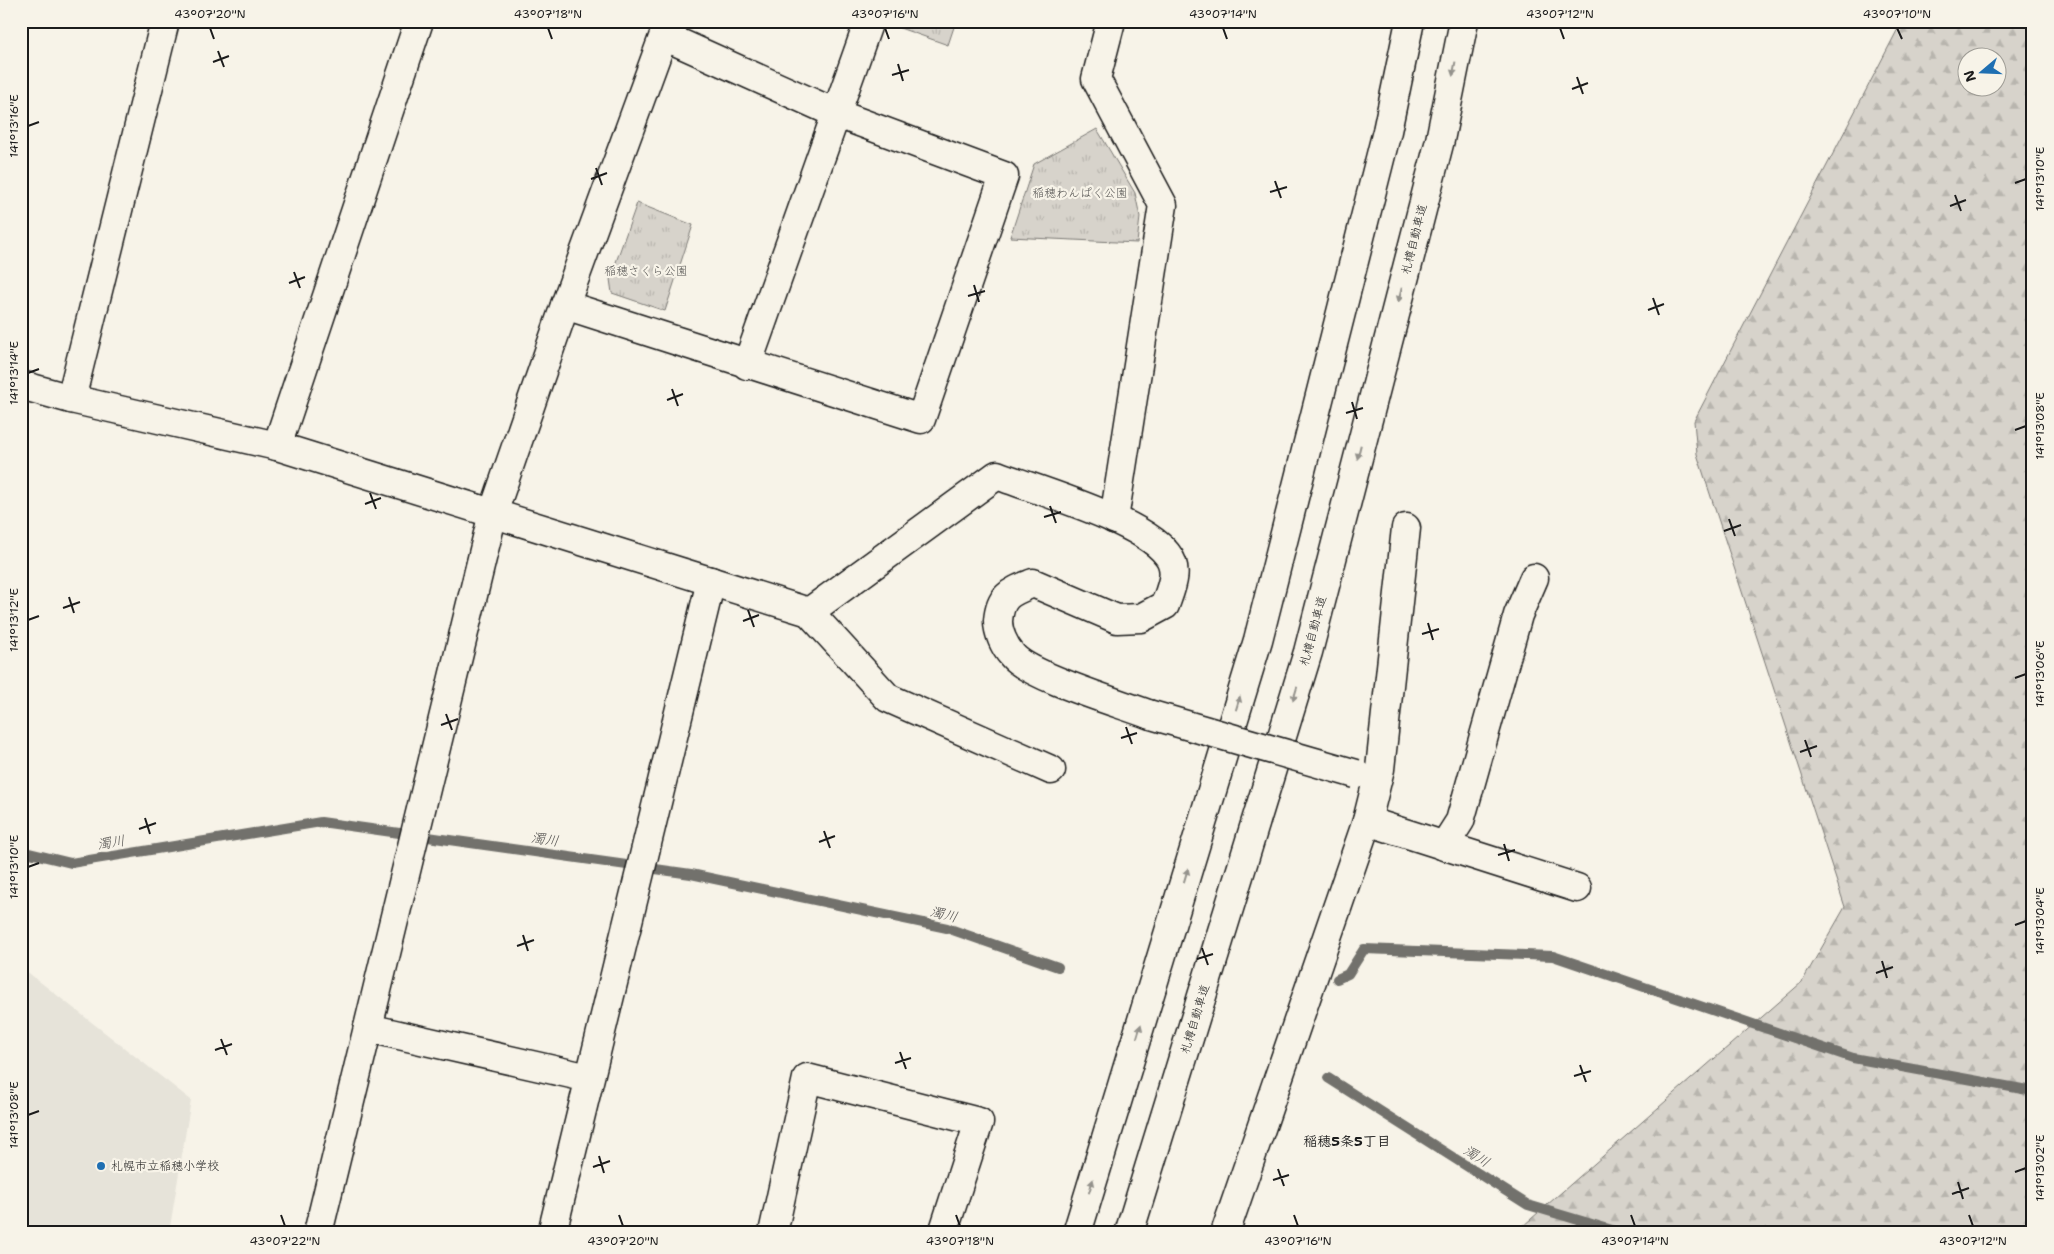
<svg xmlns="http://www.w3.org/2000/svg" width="2054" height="1254" font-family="'Shantell Sans','Klee One',sans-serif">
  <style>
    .built { fill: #e6e3d9 }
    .grass { fill: url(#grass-tufts); stroke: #7a7874 }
    .forest { fill: url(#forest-firs); stroke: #7a7874; fill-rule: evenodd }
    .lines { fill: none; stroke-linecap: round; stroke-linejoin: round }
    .stream { stroke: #72716c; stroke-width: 10 }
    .minor-casing { stroke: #1c1c1c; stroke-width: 31 }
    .highway-casing { stroke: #1c1c1c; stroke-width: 31 }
    .minor { stroke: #f7f3e8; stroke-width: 28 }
    .highway { stroke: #f7f3e8; stroke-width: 28 }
    .minor-bridge-casing { stroke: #1c1c1c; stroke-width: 31; stroke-linecap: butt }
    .minor-bridge { stroke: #f7f3e8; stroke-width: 28 }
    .oneway { fill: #94928c }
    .ticks { fill: none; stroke: #1c1c1c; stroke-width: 2 }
    .poi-dot { fill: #1f6fb2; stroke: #f7f3e8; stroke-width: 2 }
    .labels { text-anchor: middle; stroke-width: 4.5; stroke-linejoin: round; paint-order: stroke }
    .park-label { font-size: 12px; fill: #545351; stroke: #f7f3e8 }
    .street-label { font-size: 12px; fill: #1c1c1c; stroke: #f7f3e8 }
    .poi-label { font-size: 12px; fill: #1c1c1c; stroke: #f7f3e8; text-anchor: start }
    .water-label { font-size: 14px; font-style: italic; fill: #565452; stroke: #f7f3e8 }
    .neighbourhood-label { font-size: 14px; font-weight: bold; fill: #1c1c1c; stroke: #f7f3e8 }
    .neatline { fill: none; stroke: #1c1c1c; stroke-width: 2 }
    .ticks-label { font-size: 12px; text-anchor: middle; fill: #1c1c1c }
  </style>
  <defs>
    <pattern id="grass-tufts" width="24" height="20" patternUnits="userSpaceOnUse" patternTransform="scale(1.25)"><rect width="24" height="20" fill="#d7d3cb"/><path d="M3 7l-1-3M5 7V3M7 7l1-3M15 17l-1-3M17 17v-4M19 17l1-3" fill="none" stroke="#b8b5ae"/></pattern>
    <pattern id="forest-firs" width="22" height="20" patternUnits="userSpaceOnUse" patternTransform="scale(1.25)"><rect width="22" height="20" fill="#d7d3cb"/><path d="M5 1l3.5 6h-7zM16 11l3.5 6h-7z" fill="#b8b5ae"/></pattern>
  </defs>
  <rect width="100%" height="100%" fill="#f7f3e8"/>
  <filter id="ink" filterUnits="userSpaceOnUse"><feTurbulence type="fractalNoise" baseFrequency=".02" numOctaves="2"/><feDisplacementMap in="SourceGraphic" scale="10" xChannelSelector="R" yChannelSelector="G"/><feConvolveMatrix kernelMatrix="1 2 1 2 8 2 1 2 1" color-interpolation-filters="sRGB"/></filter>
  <g filter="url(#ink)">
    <polygon class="built" points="21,967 191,1100 169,1233 21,1233"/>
    <g class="grass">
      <polygon points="899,21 956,21 948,45 897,27"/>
      <polygon points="1097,129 1135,193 1140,217 1137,243 1010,237 1034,164"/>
      <polygon points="637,203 693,225 665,311 612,293 610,279"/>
    </g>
    <path class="forest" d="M1902,21H2033V1233H1515L1802,982L1845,907L1697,454L1694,421ZM1966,58H1996V88H1966Z"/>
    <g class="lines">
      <g class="stream">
        <polyline points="21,851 71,863 321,822 691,874 947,928 1058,967"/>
        <polyline points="1337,979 1348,974 1364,949 1553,956 1853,1058 2033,1091"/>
        <polyline points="1328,1078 1528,1205 1622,1233"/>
      </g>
      <defs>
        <g id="minor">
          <polyline points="1111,21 1096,79 1163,205 1114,519"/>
          <polyline points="565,305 921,419 1004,176 835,113 664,36"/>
          <polyline points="747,365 869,21"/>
          <polyline points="21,385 71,399 277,446 809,612 888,698 1051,770"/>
          <polyline points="71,399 165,21"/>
          <polyline points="277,446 419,21"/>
          <path d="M809,612L997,475C1039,491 1141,520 1167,554C1180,570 1171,588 1165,605L1141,618L1117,619L1033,583C1011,592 1000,595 998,621C998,632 1004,646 1012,655C1028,676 1119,703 1148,714"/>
          <polyline points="1367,821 1577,888"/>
          <polyline points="1444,846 1460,821 1518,615 1534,578"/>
          <polyline points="368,1028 589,1078"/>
          <polyline points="318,1233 493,513 565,305 669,21"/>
          <polyline points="552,1233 711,581"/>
          <polyline points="773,1233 807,1078 979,1122 943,1233"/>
          <polyline points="1225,1233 1367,821 1380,769 1406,528"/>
        </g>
        <g id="highway">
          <polyline points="1077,1233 1258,640 1387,131 1410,21"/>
          <polyline points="1129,1233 1308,652 1440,140 1464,21"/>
        </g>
      </defs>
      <use href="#minor" class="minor-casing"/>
      <use href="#highway" class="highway-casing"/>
      <use href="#minor" class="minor"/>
      <use href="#highway" class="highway"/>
      <defs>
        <polyline id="minor-bridge" points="1148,714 1356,774"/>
      </defs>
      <use href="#minor-bridge" class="minor-bridge-casing"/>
      <use href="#minor-bridge" class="minor-bridge"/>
    </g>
    <defs><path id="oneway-solid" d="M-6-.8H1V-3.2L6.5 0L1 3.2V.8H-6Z" transform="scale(1.25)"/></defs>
    <g class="oneway">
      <use href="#oneway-solid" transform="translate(1454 69) rotate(101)"/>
      <use href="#oneway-solid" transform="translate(1400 295) rotate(104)"/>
      <use href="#oneway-solid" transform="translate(1359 452) rotate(104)"/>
      <use href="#oneway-solid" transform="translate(1295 694) rotate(107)"/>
      <use href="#oneway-solid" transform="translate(1238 703) rotate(-73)"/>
      <use href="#oneway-solid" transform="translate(1186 875) rotate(-73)"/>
      <use href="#oneway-solid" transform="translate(1139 1031) rotate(-73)"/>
      <use href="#oneway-solid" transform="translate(1091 1186) rotate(-73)"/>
    </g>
  </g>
  <path class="ticks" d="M210,28L214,39M548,28L552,39M885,28L889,39M1223,28L1227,39M1560,28L1564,39M1897,28L1902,39M218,51L224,67M213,62L229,56M898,64L903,81M892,75L909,70M1577,77L1583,94M1572,89L1588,83M28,126L39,122M596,168L602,185M591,179L607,173M1275,181L1281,198M2015,183L2026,179M1270,192L1287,187M1955,195L1961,211M1950,206L1966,200M294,272L300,288M289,283L305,277M974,285L979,302M968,296L985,291M1653,298L1659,315M1648,310L1664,304M28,373L39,369M672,389L678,406M667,400L683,394M1352,402L1357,419M1346,413L1363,408M2015,430L2026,426M370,493L376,509M365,504L381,498M1050,506L1056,523M1044,517L1061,512M1729,519L1735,536M1724,531L1741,525M69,597L74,613M63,608L80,602M748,610L754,627M28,620L39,616M743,621L759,615M1428,623L1433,640M1422,634L1439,629M2015,678L2026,674M446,714L452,730M441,725L458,719M1126,727L1132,744M1121,738L1137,733M1805,740L1811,757M1800,752L1817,746M145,818L150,834M139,829L156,823M824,831L830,848M819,842L835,836M1504,844L1509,861M1498,855L1515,850M28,867L39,863M2015,925L2026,921M523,935L528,951M517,946L534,940M1202,948L1208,965M1197,959L1213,954M1882,961L1887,978M1876,973L1893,967M221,1039L227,1055M215,1050L232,1044M900,1052L906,1069M895,1063L911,1058M1580,1065L1586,1082M1574,1076L1591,1071M28,1115L39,1111M599,1156L604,1173M593,1167L610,1161M1278,1169L1284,1186M2015,1172L2026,1168M1273,1180L1289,1175M1958,1182L1963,1199M1952,1194L1969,1188M281,1215L285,1226M619,1215L623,1226M956,1215L960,1226M1294,1215L1298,1226M1631,1215L1635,1226M1969,1215L1973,1226"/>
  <circle class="poi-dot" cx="101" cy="1166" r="5"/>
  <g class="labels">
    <g class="park-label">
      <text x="1080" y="197">稲穂わんぱく公園</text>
      <text x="646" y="275">稲穂さくら公園</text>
    </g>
    <g class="street-label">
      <text transform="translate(1414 239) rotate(-76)" y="4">札樽自動車道</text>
      <text transform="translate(1313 631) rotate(-75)" y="4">札樽自動車道</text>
      <text transform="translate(1195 1019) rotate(-73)" y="4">札樽自動車道</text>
    </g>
    <g class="poi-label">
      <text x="111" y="1170">札幌市立稲穂小学校</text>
    </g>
    <g class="water-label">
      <text transform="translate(545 839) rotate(8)" y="5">濁川</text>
      <text transform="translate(111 842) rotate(-9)" y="5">濁川</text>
      <text transform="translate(944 914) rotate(14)" y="5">濁川</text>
      <text transform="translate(1477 1156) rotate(32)" y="5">濁川</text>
    </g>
    <g class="neighbourhood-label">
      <text x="1347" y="1146">稲穂5条5丁目</text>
    </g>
  </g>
  <rect width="2054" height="1254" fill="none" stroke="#f7f3e8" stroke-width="55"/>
  <g transform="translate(1982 72) rotate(251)"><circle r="24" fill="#f7f3e8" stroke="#9f9d96"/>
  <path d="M0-4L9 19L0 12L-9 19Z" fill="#1f6fb2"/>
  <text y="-8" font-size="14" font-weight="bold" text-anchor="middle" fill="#1c1c1c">N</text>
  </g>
  <rect x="28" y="28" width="1998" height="1198" class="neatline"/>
  <g class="ticks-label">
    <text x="210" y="18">43°07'20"N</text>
    <text x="548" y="18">43°07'18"N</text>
    <text x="885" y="18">43°07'16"N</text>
    <text x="1223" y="18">43°07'14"N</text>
    <text x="1560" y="18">43°07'12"N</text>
    <text x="1897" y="18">43°07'10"N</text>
    <text transform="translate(14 126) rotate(-90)" y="4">141°13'16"E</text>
    <text transform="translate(2040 179) rotate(-90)" y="4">141°13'10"E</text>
    <text transform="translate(14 373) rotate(-90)" y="4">141°13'14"E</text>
    <text transform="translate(2040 426) rotate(-90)" y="4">141°13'08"E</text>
    <text transform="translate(14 620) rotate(-90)" y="4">141°13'12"E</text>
    <text transform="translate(2040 674) rotate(-90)" y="4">141°13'06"E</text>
    <text transform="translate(14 867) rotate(-90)" y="4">141°13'10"E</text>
    <text transform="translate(2040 921) rotate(-90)" y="4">141°13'04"E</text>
    <text transform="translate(14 1115) rotate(-90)" y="4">141°13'08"E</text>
    <text transform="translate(2040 1168) rotate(-90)" y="4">141°13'02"E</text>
    <text x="285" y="1245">43°07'22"N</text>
    <text x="623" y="1245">43°07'20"N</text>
    <text x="960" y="1245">43°07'18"N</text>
    <text x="1298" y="1245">43°07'16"N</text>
    <text x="1635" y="1245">43°07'14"N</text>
    <text x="1973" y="1245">43°07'12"N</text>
  </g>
</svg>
